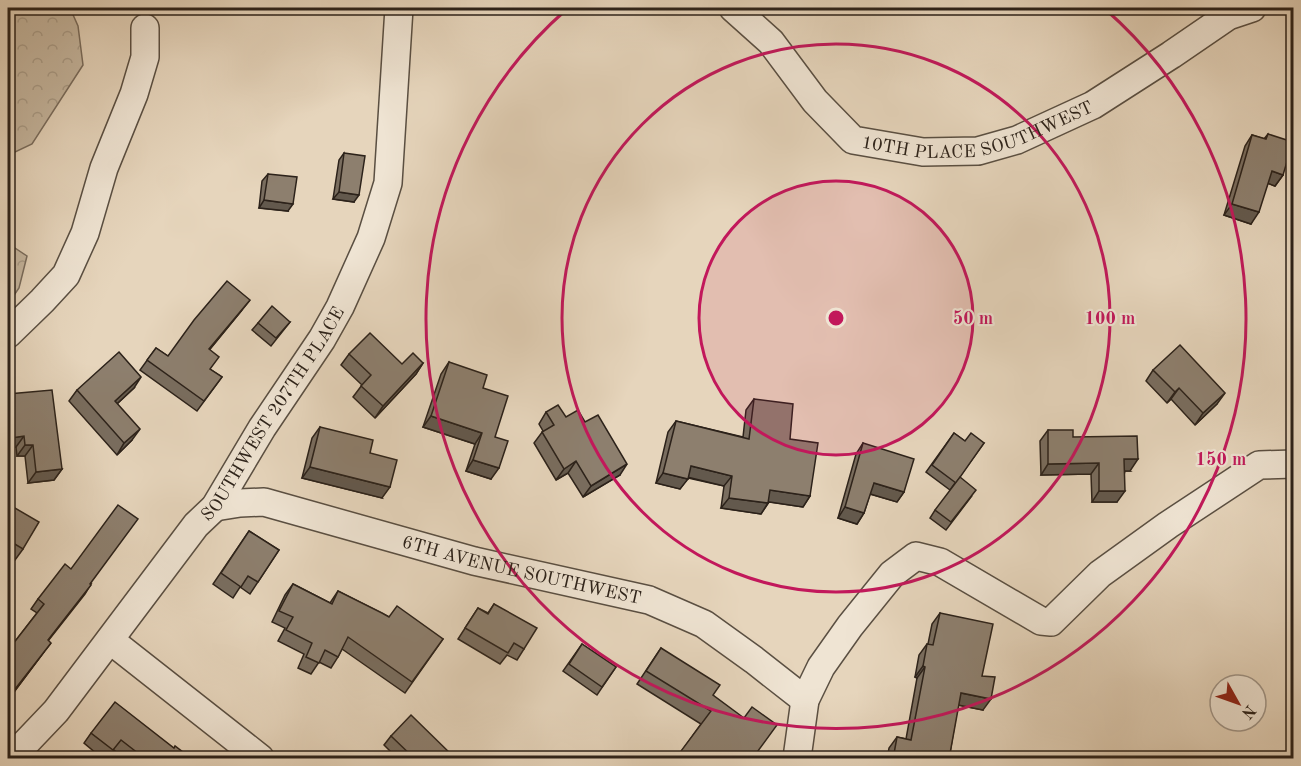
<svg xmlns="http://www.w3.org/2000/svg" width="1301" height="766" font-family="'Old Standard TT',serif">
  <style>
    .forest { fill: url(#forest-crowns); stroke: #796c5d; stroke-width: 1.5 }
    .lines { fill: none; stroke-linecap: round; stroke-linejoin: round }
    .minor-casing { stroke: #5a4f42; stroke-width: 30 }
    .minor { stroke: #efe4d3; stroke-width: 27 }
    .wall { fill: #796d5f; stroke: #2c221a; stroke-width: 1.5 }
    .shaded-wall { fill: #63594d; stroke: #2c221a; stroke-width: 1.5 }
    .building { fill: #8d7f6e; stroke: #2c221a; stroke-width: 1.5 }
    .ring { fill: none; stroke: #c2185b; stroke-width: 3 }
    .labels { text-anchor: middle; stroke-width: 4.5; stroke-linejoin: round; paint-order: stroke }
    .street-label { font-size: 18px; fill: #2c221a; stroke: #efe4d3 }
    .centre { fill: #c2185b; stroke: #efe4d3; stroke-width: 3 }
    .ring-label { font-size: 18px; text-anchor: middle; font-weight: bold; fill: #c2185b; stroke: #efe4d3; stroke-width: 4.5; stroke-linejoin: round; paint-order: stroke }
  </style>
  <defs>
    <pattern id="forest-crowns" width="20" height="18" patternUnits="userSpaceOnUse" patternTransform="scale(1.5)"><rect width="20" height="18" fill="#c6b7a0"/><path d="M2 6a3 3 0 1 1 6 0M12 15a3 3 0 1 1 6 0" fill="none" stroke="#aa9d89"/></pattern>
  </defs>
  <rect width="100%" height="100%" fill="#e6d5bc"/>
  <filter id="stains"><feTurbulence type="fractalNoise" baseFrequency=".00333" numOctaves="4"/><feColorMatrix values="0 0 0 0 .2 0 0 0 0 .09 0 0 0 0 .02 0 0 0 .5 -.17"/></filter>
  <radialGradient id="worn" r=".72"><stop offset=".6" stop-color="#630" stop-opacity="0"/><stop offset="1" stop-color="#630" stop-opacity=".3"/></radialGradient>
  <g class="forest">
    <polygon points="8,8 70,8 78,26 83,65 32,144 13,153 8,152"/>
    <polygon points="9,244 27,256 19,288 8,304 8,245"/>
  </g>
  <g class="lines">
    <defs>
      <g id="minor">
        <path id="s1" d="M733,8L771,42L815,101L853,140L923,152L978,151L1017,140L1093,105L1171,55L1228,16L1252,8"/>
        <polyline points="8,334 42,301 66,275 85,233 104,168 134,94 145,57 145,28"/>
        <path id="s2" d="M215,507L240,503L264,502L474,561L649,600L704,624L754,660L805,700"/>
        <polyline points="110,640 260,758"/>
        <path id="s3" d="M8,758L16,753L56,711L196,525L215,507L262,428L322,339L340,307L371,238L388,183L399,8"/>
        <polyline points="797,758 805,700 821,667 850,626 892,574 916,556 940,562 1041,621 1051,622 1100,574 1168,525 1259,465 1294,464"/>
      </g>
    </defs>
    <use href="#minor" class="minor-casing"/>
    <use href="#minor" class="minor"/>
  </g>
  <g class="wall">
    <polygon points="1268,134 1283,175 1275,186 1268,183 1251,224 1224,215 1245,146 1252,135 1264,139"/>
    <polygon points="344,153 354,202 333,199 339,160"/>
    <polygon points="268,174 288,211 259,208 262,181"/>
    <polygon points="242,310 209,350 210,369 222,377 197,411 140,370 156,348 168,356"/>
    <polygon points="290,322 271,346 252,330 258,323"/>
    <polygon points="349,354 402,364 423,363 416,374 375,418 353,397 362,385 341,365"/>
    <polygon points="449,362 495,437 491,479 466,471 475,444 423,427 441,374"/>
    <polygon points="1153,370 1217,404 1195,425 1171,399 1167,403 1146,381"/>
    <polygon points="134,388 117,404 132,440 117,455 69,401 77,390"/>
    <polygon points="8,394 62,469 54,480 28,483 25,456 17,456 16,447 8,448"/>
    <polygon points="754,399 790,439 810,496 803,507 769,502 761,514 721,508 724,486 688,478 680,489 656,483 668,432 676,421 743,437 746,410"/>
    <polygon points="546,412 585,422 620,475 583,497 568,473 556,480 534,443 543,431 539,424"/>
    <polygon points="320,427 382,498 302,478 312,438"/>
    <polygon points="1048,430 1073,437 1130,471 1125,471 1117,502 1092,502 1091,474 1041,475 1040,441"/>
    <polygon points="954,433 965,441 984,443 950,490 926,472"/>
    <polygon points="863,443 904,492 897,502 870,494 864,513 857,524 838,518 856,454"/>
    <polygon points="971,497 946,530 930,518 935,510"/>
    <polygon points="8,504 23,549 15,560 8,556"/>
    <polygon points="249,531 279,550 250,594 240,587 233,598 213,584"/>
    <polygon points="91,584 85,594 48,641 44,652 8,700 8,640 13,644 37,613 31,609 38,599"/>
    <polygon points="293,584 330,603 338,591 389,617 443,639 405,693 342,649 338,657 331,668 319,662 311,674 298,668 304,654 278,641 285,628 272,622 285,595"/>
    <polygon points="494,604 524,649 517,660 507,655 500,664 458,639 478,608 488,613"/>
    <polygon points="940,613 982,676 983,710 958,705 949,759 887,759 889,748 897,737 906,739 917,678 915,677 919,655 927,644 928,644 932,624"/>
    <polygon points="582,644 616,667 597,695 563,671"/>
    <polygon points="661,648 713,695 752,759 676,759 701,724 637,684"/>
    <polygon points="91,733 174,748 192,759 125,759 114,750 107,759 103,759 84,743"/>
    <polygon points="391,736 456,759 398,759 384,745"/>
  </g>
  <g class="shaded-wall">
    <polygon points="1272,171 1283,175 1275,186 1264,182"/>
    <polygon points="339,192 359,195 354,202 333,199"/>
    <polygon points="264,200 293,204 288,211 259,208"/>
    <polygon points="1232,204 1259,212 1251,224 1224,215"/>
    <polygon points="250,300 242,310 202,359 209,349"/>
    <polygon points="423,363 416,374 375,418 383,406"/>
    <polygon points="141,377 134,388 107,413 115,401"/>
    <polygon points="1179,388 1171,399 1167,403 1175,392"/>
    <polygon points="1225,393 1217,404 1195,425 1203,413"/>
    <polygon points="431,416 482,433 475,444 423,427"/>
    <polygon points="140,429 132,440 117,455 124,443"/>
    <polygon points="24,436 16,447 8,448 8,442 11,438"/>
    <polygon points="25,445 33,445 25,456 17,456"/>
    <polygon points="1124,459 1138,459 1130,471 1117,471"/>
    <polygon points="473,460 499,468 491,479 466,471"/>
    <polygon points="576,461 568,473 556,480 564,469"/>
    <polygon points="1099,463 1091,474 1041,475 1048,464"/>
    <polygon points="627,464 620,475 583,497 591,486"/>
    <polygon points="691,466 732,476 724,486 683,476"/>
    <polygon points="310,467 390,487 382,498 302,478"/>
    <polygon points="62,469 54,480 28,483 36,472"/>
    <polygon points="663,473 688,479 680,489 656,483"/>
    <polygon points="874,483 904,492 897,502 867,493"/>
    <polygon points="770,490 810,496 803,507 763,501"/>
    <polygon points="1099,491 1125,491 1117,502 1092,502"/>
    <polygon points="729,498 768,503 761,514 721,508"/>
    <polygon points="845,507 864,513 857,524 838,518"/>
    <polygon points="51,643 44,652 8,700 8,695"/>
    <polygon points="923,666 925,667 917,678 915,677"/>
    <polygon points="961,693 991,699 983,710 953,704"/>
  </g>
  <g class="building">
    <polygon points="1268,134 1293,142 1283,175 1272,171 1259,212 1232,204 1252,135 1266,139"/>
    <polygon points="344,153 365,156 359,195 339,192"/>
    <polygon points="268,174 297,177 293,204 264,200"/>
    <polygon points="227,281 250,300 209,349 219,357 210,369 222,377 204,401 147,360 156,348 168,356 194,320"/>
    <polygon points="272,306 290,322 276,338 258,323"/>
    <polygon points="370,333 402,364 413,353 423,363 383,406 361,386 371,375 349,354"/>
    <polygon points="1180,345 1225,393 1203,413 1179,388 1175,392 1153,370"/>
    <polygon points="119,352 141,377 115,401 140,429 124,443 77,390"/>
    <polygon points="449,362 487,375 483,388 508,396 495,437 508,441 499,468 473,460 482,433 431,416"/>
    <polygon points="52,390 62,469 36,472 33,445 25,445 24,436 11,438 8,412 8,394"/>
    <polygon points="754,399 793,404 790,439 818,443 810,496 770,490 768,503 729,498 732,476 691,466 688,479 663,473 676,421 749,439"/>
    <polygon points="558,405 566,417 578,410 585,422 598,415 627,464 591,486 576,461 564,469 542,432 554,425 546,412"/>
    <polygon points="320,427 373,440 370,453 397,460 390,487 310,467"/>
    <polygon points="1048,430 1073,430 1073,437 1137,436 1138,459 1124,459 1125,491 1099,491 1099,463 1048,464"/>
    <polygon points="954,433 965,441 971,433 984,443 956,483 932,465"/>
    <polygon points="863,443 914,459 904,492 874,483 864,513 845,507"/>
    <polygon points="960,477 976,490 951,522 935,510"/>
    <polygon points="8,504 39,522 23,549 8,540"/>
    <polygon points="118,505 138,519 90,584 91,585 48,640 51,643 12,693 8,695 8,640 13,644 44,604 38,599 65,564 71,569"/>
    <polygon points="249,531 279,550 258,582 248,576 241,587 221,573"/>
    <polygon points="293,584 332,604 338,591 382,613 389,617 397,606 443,639 412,682 348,637 338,657 325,650 319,663 306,657 312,643 286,630 293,617 279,611"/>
    <polygon points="494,604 537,628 524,649 514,643 508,653 465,628 478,608 488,614"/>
    <polygon points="940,613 993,624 982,676 995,677 991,699 961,693 949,759 893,759 897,737 911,740 925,667 923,666 927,644 933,645"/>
    <polygon points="582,644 616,667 602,687 569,664"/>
    <polygon points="661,648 720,685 713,695 744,718 752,707 777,725 752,759 683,759 678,755 711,711 646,671"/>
    <polygon points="115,702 174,748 175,746 192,759 149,759 145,755 143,757 121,740 113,750 91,733"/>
    <polygon points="411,715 456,759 415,759 391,736"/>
  </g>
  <circle cx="836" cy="318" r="137" fill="#c2185b" fill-opacity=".12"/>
  <g class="ring">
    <circle cx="836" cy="318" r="137"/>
    <circle cx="836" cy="318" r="274"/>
    <path d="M1105 9A410 410 0 1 1 567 9"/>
  </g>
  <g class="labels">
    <g class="street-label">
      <text dy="6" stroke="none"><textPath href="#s1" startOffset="308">10TH PLACE SOUTHWEST</textPath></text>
      <text dy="6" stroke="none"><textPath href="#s3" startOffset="436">SOUTHWEST 207TH PLACE</textPath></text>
      <text dy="6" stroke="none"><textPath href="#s2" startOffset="316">6TH AVENUE SOUTHWEST</textPath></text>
    </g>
  </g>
  <circle cx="836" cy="318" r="9" class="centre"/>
  <g class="ring-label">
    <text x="973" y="324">50 m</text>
    <text x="1110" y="324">100 m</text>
    <text x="1221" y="465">150 m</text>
  </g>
  <rect width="1301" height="766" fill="none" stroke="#e6d5bc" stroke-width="30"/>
  <rect x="9" y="9" width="1283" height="748" fill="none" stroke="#2c221a" stroke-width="3"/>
  <rect x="15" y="15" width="1271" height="736" fill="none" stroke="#2c221a" stroke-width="1.5"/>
  <g transform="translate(1238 703) rotate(130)"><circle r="28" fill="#efe4d3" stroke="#a19689" stroke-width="1.5"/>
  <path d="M0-4.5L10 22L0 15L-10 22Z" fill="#8f2418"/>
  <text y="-9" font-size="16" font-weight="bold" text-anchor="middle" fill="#2c221a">N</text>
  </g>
  <rect width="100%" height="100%" filter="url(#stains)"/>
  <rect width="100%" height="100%" fill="url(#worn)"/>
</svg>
